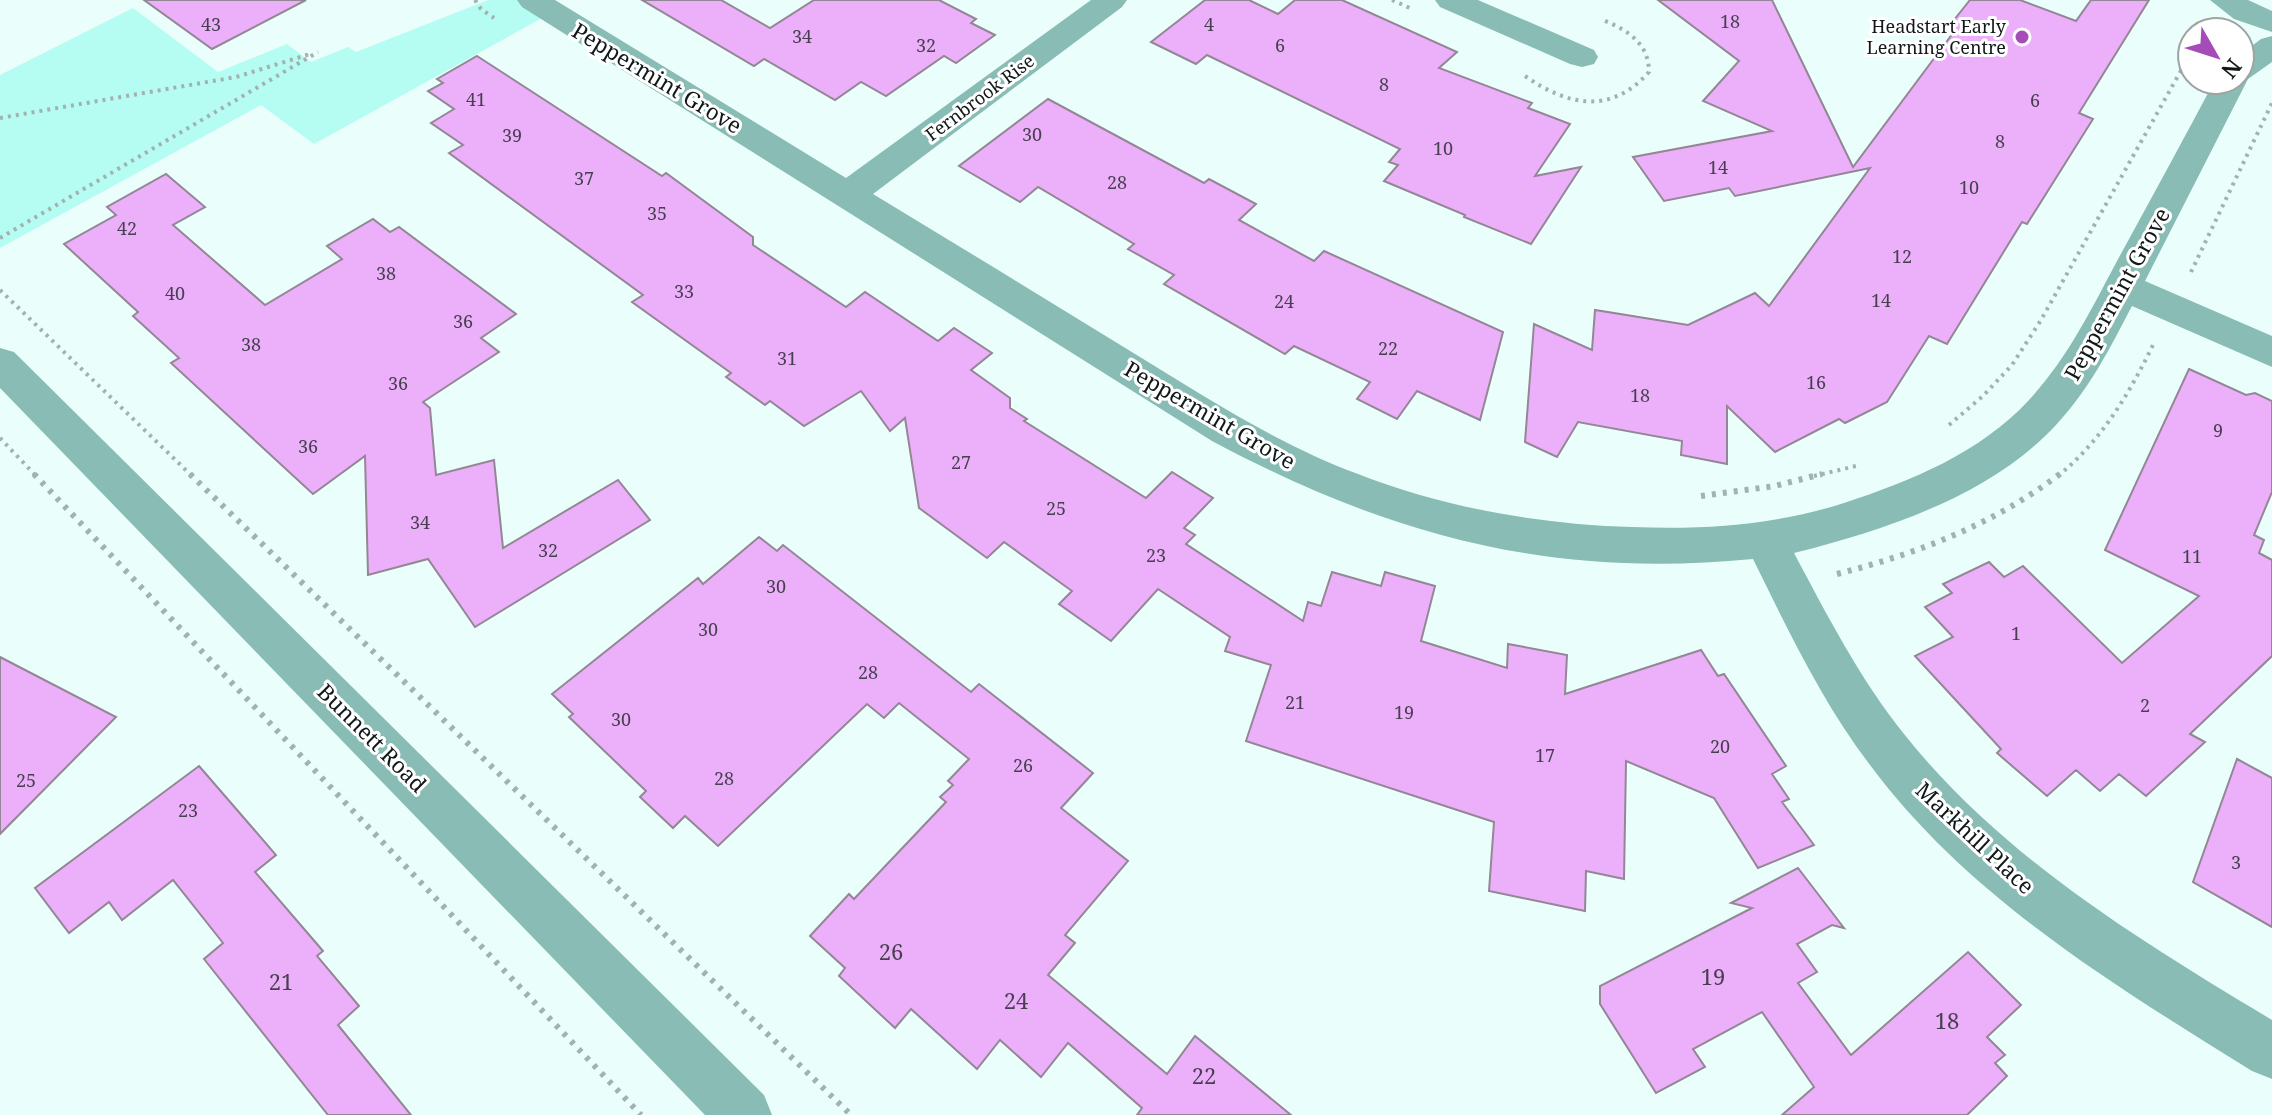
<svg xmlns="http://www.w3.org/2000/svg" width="2272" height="1115" font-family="'Noto Serif',serif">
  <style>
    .green { fill: #b5fcf3 }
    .building { fill: #ecb0fa; stroke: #938695; stroke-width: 2 }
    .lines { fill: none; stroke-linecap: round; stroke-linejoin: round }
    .path-far1 { stroke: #a1b2b0; stroke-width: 4; stroke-dasharray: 3 5; stroke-linecap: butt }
    .path { stroke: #a1b2b0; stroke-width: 6; stroke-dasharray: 4 7; stroke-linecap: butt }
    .minor { fill: #89bcb5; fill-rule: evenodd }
    .poi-dot { fill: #a54cb8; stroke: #fff; stroke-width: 3 }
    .labels { text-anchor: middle; stroke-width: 6; stroke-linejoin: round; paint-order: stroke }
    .number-label { font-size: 18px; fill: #473f50 }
    .far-poi-label { font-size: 18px; fill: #101918; stroke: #fff; text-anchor: end }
    .far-street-label { font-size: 18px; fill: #101918; stroke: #fff }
    .street-label { font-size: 22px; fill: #101918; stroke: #fff }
    .near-number-label { font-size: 22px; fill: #473f50 }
  </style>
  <rect width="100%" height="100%" fill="#eafffc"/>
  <polygon class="green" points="488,0 533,0 551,13 314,144 261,105 0,248 0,75 133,8 218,72 287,44 311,62 348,47 356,52"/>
  <g class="building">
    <polygon points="144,0 306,0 212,49"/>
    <polygon points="642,0 721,0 770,28 814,0 939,0 976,19 971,23 995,35 956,63 944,56 886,96 861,82 835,100 764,59 754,66"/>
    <polygon points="1205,0 1249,0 1278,14 1295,0 1342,0 1457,52 1439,68 1532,103 1528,108 1570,124 1535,176 1581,167 1531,244 1464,217 1465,215 1384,181 1398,165 1389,162 1400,149 1207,55 1196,64 1151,42"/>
    <polygon points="1658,0 1772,0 1853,167 1953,33 1946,30 1970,0 2020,0 2076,21 2091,0 2149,0 2079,113 2093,119 2027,224 2022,222 1947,344 1929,336 1887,402 1845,423 1839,419 1775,452 1727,406 1727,464 1681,455 1682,441 1578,422 1557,457 1525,442 1534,324 1592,350 1595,310 1688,325 1755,293 1769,306 1870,168 1735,196 1729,188 1664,201 1633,157 1772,131 1703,101 1739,61"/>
    <polygon points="477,56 662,176 666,173 753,237 753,245 846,307 865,292 938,341 954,328 992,353 971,370 1010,398 1010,408 1027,419 1024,421 1146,498 1172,472 1213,498 1184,528 1195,535 1186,544 1303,621 1308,602 1321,606 1332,572 1381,586 1385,572 1435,586 1421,641 1507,668 1508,644 1567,655 1565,694 1701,650 1718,676 1724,674 1786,766 1772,774 1789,799 1782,802 1814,845 1758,868 1714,798 1626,761 1624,879 1586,871 1585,911 1489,891 1494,822 1246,741 1271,665 1225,651 1230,637 1158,589 1111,641 1059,604 1072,591 1004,542 987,558 919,508 905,418 890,431 861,391 804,426 770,401 765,405 726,377 731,373 632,302 643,295 449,153 463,145 431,123 454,109 428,91 443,83 437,79"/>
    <polygon points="1048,99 1204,183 1209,179 1256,204 1239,220 1314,261 1324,251 1503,332 1480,420 1417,391 1397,419 1357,399 1370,382 1294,346 1285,354 1164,284 1174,275 1128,249 1134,244 1038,187 1020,202 959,166"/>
    <polygon points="166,174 205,207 173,225 265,305 342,259 327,246 373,219 390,232 399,227 516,314 481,338 499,352 423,402 430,408 436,475 494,460 503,548 618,480 650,520 475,627 428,559 368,575 365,456 313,494 171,363 179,358 133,316 138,312 64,244 116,215 107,207"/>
    <polygon points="2189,369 2246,395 2255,393 2272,401 2272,492 2254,535 2264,540 2259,553 2272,560 2272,656 2190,734 2205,742 2146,796 2119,774 2100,791 2076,770 2047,796 1997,753 2001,749 1915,656 1953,637 1925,607 1952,593 1943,584 1989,562 2004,577 2023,566 2122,663 2199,596 2105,550"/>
    <polygon points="759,537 777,551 783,545 971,692 979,684 1093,773 1061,808 1128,861 1065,935 1075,943 1048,975 1167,1074 1195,1036 1291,1115 1137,1115 1142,1108 1068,1043 1041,1077 1000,1040 977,1069 911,1009 895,1028 839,976 845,968 810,936 849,894 854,899 946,802 940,797 953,785 948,781 969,759 899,703 884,718 867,704 718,846 685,816 673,828 640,797 646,791 569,717 573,714 552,694 698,578 703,584"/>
    <polygon points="0,657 116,717 0,834"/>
    <polygon points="2237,759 2272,778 2272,927 2193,882"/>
    <polygon points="199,766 276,855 255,872 323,951 317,956 359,1006 338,1025 411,1115 328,1115 204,959 223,943 173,880 122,920 109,902 69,933 35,888"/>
    <polygon points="1798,868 1844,928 1832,925 1797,944 1817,972 1798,983 1851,1055 1968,952 2021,1005 1987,1037 2005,1055 1995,1063 2007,1076 1967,1115 1782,1115 1814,1087 1762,1012 1693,1049 1705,1067 1656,1093 1600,1004 1600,986 1752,908 1731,903"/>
  </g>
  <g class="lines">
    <g class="path-far1">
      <polyline points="475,0 481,9 494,18"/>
      <polyline points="1392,0 1412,9"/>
      <path d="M1525,76C1568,106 1611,115 1649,72C1649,43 1627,30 1603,20"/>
      <polyline points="0,118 236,77 310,54"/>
      <polyline points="0,238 318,52"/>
      <polyline points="2191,272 2272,103"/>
      <polyline points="0,290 192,476"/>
      <polyline points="1949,425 1983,396 2012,365 2041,320 2192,51"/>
      <polyline points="0,438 36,476"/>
      <polyline points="1814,476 1856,466"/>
      <path d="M2058,476C2102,440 2129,394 2154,343"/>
    </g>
    <g class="path">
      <polyline points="34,474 641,1115"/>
      <polyline points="190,474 851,1115"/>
      <polyline points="1701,496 1775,486 1822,474"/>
      <path d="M1837,574C1919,553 1992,525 2060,474"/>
    </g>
    <g class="minor">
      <path d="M517,0H555L846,178L1091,0H1127L1122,7L873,194C962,248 1051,302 1140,357C1210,400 1280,445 1358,474C1445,508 1539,524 1632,527C1704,530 1775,525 1844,503C1911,481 1980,453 2029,400C2067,359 2091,310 2117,261C2150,201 2183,140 2215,80H2240V55L2261,39L2272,36V62L2248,79L2145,281L2272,336V367L2132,306C2110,348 2089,390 2056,425C1990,496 1885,530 1794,553C1827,615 1860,679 1904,734C2002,857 2139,940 2272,1020V1079L2252,1071C2114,985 1969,898 1870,765C1822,702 1788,630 1753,559C1551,579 1390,536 1212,441L522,7Z"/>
      <polygon points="1435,0 1478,0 1594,50 1598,57 1594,64 1582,67 1570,64 1440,7"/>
      <polygon points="2210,0 2248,0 2272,11 2272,32 2234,19"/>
      <polygon points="0,348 14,352 764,1095 772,1115 705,1115 0,388"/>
    </g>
  </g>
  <circle class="poi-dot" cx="2022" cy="37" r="8"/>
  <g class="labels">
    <g class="number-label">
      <text x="1730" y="28">18</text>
      <text x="211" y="31">43</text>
      <text x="1209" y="31">4</text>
      <text x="802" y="43">34</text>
      <text x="926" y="52">32</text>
      <text x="1280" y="52">6</text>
      <text x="1384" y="91">8</text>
      <text x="476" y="106">41</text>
      <text x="2035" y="107">6</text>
      <text x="1032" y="141">30</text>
      <text x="512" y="142">39</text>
      <text x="2000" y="148">8</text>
      <text x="1443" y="155">10</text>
      <text x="1718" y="174">14</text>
      <text x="584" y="185">37</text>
      <text x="1117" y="189">28</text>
      <text x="1969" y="194">10</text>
      <text x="657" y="220">35</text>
      <text x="127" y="235">42</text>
      <text x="1902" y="263">12</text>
      <text x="386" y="280">38</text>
      <text x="684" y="298">33</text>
      <text x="175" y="300">40</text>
      <text x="1881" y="307">14</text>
      <text x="1284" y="308">24</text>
      <text x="463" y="328">36</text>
      <text x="251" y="351">38</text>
      <text x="1388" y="355">22</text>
      <text x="787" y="365">31</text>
      <text x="1816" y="389">16</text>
      <text x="398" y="390">36</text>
      <text x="1640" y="402">18</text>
      <text x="2218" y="437">9</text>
      <text x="308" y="453">36</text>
      <text x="961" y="469">27</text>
      <text x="1056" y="515">25</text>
      <text x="420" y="529">34</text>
      <text x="548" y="557">32</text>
      <text x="1156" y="562">23</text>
      <text x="2192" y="563">11</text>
      <text x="776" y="593">30</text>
      <text x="708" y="636">30</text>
      <text x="2016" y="640">1</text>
      <text x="868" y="679">28</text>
      <text x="1295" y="709">21</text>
      <text x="2145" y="712">2</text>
      <text x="1404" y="719">19</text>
      <text x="621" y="726">30</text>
      <text x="1720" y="753">20</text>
      <text x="1545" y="762">17</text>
      <text x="1023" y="772">26</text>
      <text x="724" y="785">28</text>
      <text x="26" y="787">25</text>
      <text x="188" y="817">23</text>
      <text x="2236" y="869">3</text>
    </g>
    <g class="far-poi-label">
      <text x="2006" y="33">Headstart Early<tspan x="2006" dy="21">Learning Centre</tspan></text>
    </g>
    <g class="far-street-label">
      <text transform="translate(980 98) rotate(-37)" y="6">Fernbrook Rise</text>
    </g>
    <g class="street-label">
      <text transform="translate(657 78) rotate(31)" y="8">Peppermint Grove</text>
      <text transform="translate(2117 294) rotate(-61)" y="8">Peppermint Grove</text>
      <text transform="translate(1210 415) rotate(30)" y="8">Peppermint Grove</text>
      <text transform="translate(372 738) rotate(45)" y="8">Bunnett Road</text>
      <text transform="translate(1975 838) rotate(43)" y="8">Markhill Place</text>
    </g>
    <g class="near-number-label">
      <text x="891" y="960">26</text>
      <text x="1713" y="985">19</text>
      <text x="281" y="990">21</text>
      <text x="1016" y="1009">24</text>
      <text x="1947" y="1029">18</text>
      <text x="1204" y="1084">22</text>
    </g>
  </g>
  <g transform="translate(2216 56) rotate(129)"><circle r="38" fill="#ffffff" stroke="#9fa3a3" stroke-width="2"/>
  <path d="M0-6L14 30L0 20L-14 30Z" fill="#a54cb8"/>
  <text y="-12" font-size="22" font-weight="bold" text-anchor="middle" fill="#101918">N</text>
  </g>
</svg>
